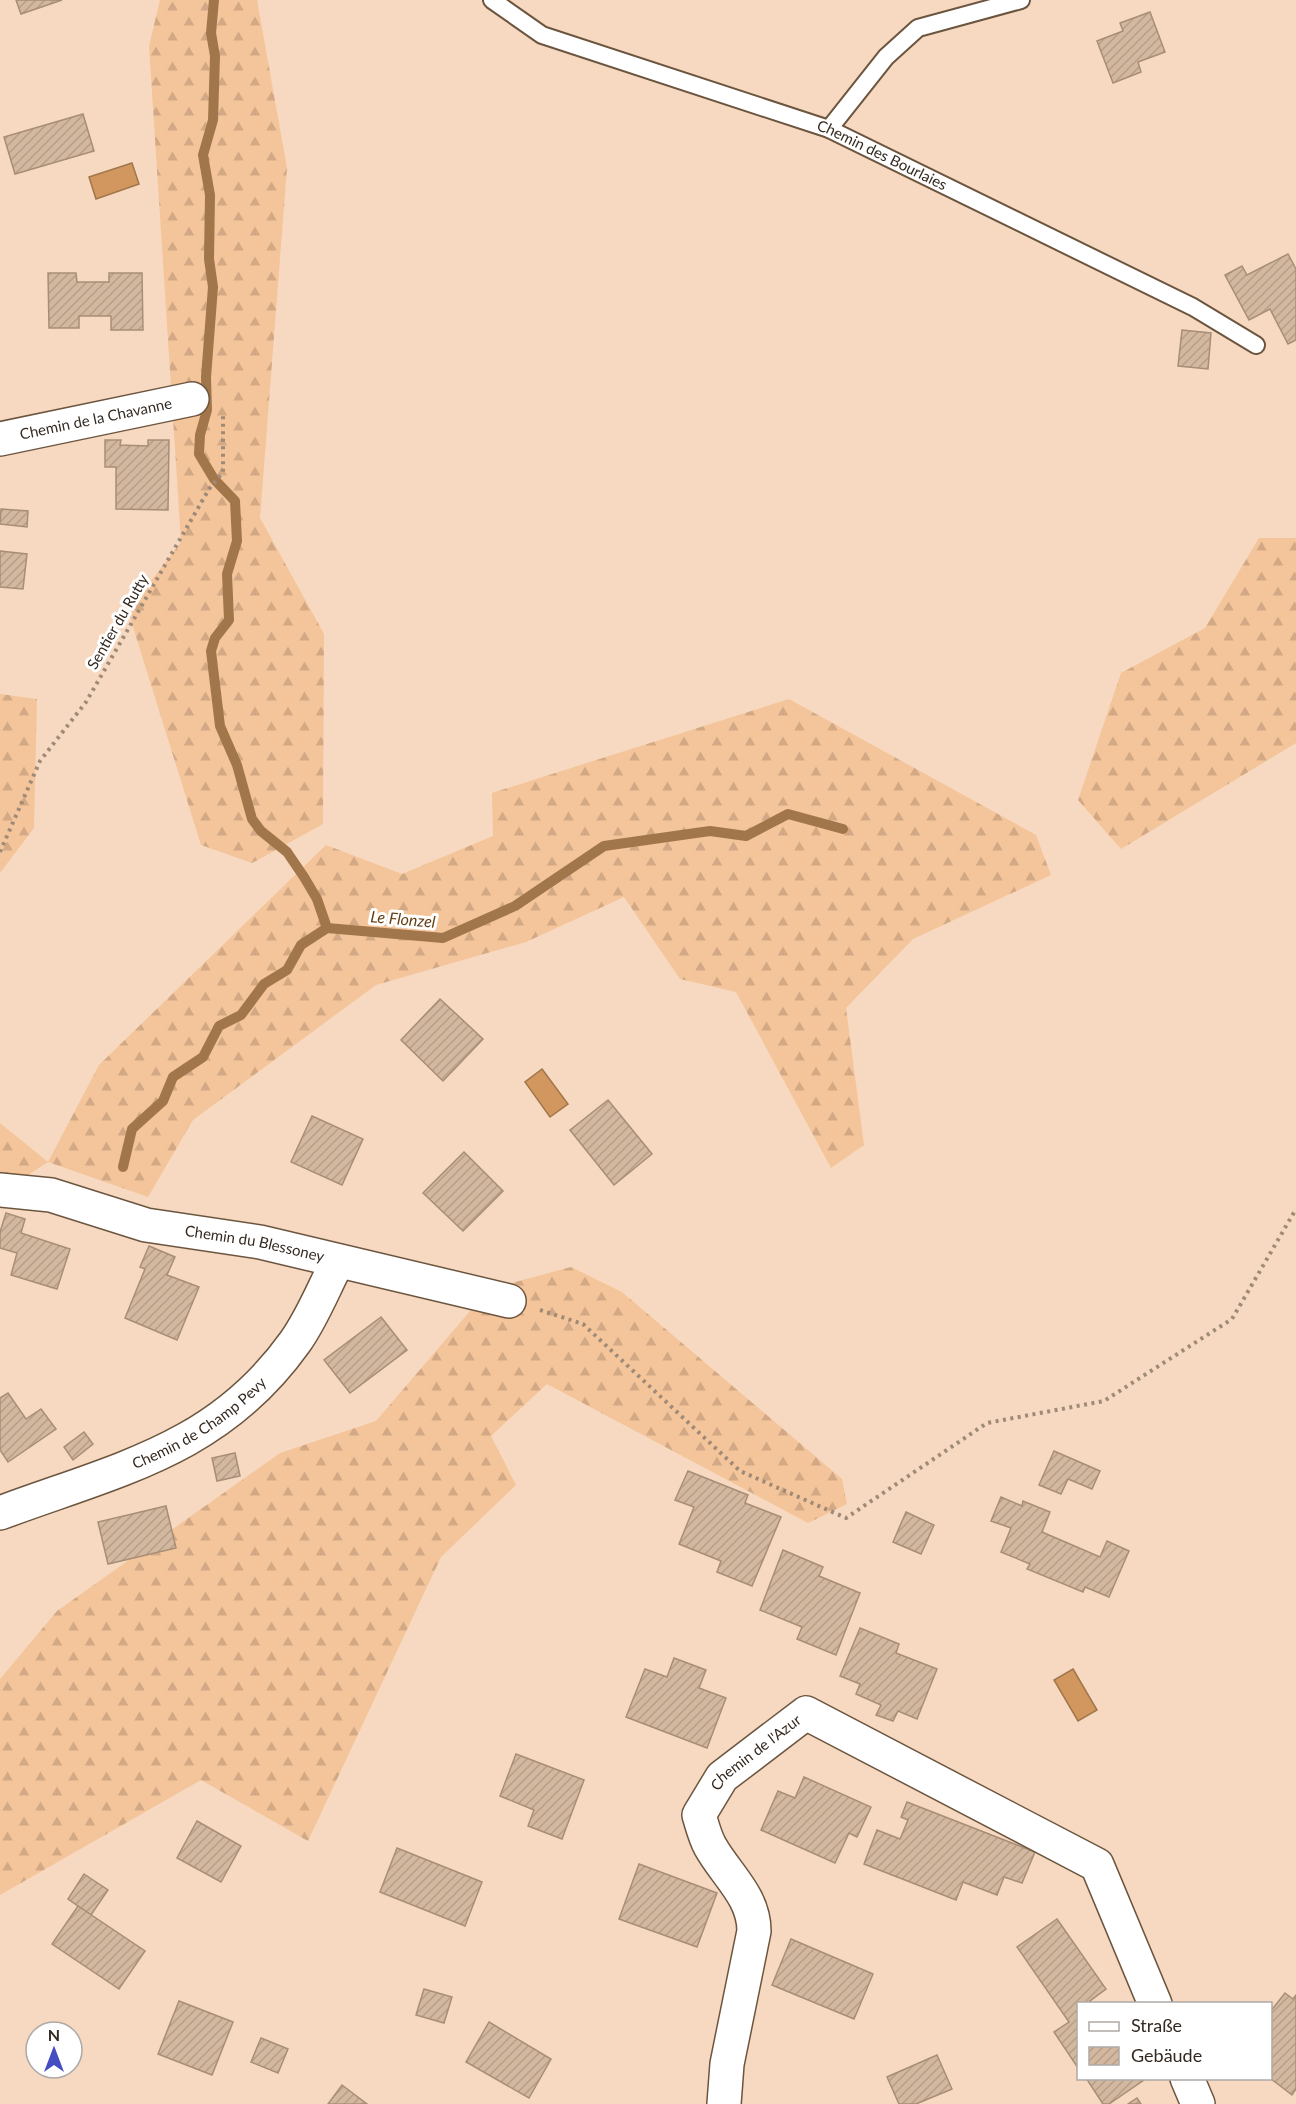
<svg xmlns="http://www.w3.org/2000/svg" width="1296" height="2104" font-family="Lato,sans-serif">
  <style>
    .forest { fill: url(#forest-firs) }
    .water { fill: #d1975e; stroke: #a2764b; stroke-width: 1.5 }
    .lines { fill: none; stroke-linecap: round; stroke-linejoin: round }
    .stream { stroke: #a2764b; stroke-width: 10 }
    .building { fill: url(#building-hatch); stroke: #a88e76; stroke-width: 1.5 }
    .lane-casing { stroke: #6c553f; stroke-width: 20 }
    .street-casing { stroke: #6c553f; stroke-width: 36 }
    .path { stroke: #9f8a78; stroke-width: 4; stroke-dasharray: 3 4.5; stroke-linecap: butt }
    .lane { stroke: #fff; stroke-width: 16 }
    .street { stroke: #fff; stroke-width: 33 }
    .labels { text-anchor: middle; stroke-width: 6; stroke-linejoin: round; paint-order: stroke }
    .street-label { font-size: 15px; fill: #342920; stroke: #fff }
    .water-label { font-size: 16px; font-style: italic; fill: #663f13; stroke: #fff }
  </style>
  <defs>
    <pattern id="forest-firs" width="22" height="20" patternUnits="userSpaceOnUse" patternTransform="scale(1.5)"><rect width="22" height="20" fill="#f4c59a"/><path d="M5 1l3.5 6h-7zM16 11l3.5 6h-7z" fill="#d2a984"/></pattern>
    <pattern id="building-hatch" width="6" height="6" patternUnits="userSpaceOnUse" patternTransform="scale(1.5)"><rect width="6" height="6" fill="#d3b89f"/><path d="M-1 1l2-2M0 6l6-6M5 7l2-2" fill="none" stroke="#b69e89"/></pattern>
  </defs>
  <rect width="100%" height="100%" fill="#f6d9c0"/>
  <g class="forest">
    <polygon points="160,0 257,0 287,168 260,518 324,634 323,824 252,863 201,845 128,611 181,542 149,46"/>
    <polygon points="1259,538 1296,538 1296,743 1121,849 1078,800 1121,673 1205,628"/>
    <polygon points="0,694 37,699 34,828 0,873"/>
    <polygon points="789,699 1036,835 1051,875 913,939 846,1008 864,1145 831,1168 736,992 680,979 624,897 526,942 376,985 193,1120 148,1197 48,1162 0,1193 0,1123 48,1162 99,1065 326,845 402,874 493,836 492,793"/>
    <polygon points="571,1267 622,1292 842,1479 847,1504 808,1523 547,1384 491,1436 516,1485 441,1557 308,1841 201,1780 0,1895 0,1679 57,1611 280,1453 376,1421 489,1289"/>
  </g>
  <g class="water">
    <polygon points="132,163 139,184 96,199 89,177"/>
    <polygon points="542,1069 568,1104 550,1117 525,1082"/>
    <polygon points="1073,1669 1097,1710 1078,1721 1054,1680"/>
  </g>
  <g class="lines">
    <g class="stream">
      <polyline points="214,0 211,33 215,56 213,120 203,155 210,195 209,259 213,287 206,377 207,410 200,435 199,454 214,479 235,501 237,541 227,574 229,620 215,638 211,651 220,726 237,765 252,819 261,831 287,852 304,877 317,899 327,928"/>
      <polyline points="123,1167 132,1129 163,1101 173,1077 203,1057 219,1026 241,1015 264,984 287,970 301,945 327,928 443,938 515,906 604,846 710,831 746,836 788,814 843,829"/>
    </g>
  </g>
  <g class="building">
    <polygon points="16,0 62,0 21,14"/>
    <polygon points="1150,12 1165,52 1138,62 1141,72 1113,83 1097,41 1123,31 1120,23"/>
    <polygon points="83,114 94,151 15,174 4,137"/>
    <polygon points="1288,254 1296,269 1296,340 1288,344 1270,309 1249,320 1225,275 1242,266 1247,275"/>
    <polygon points="48,273 76,273 77,282 109,282 109,273 142,273 143,330 111,330 111,316 79,316 79,328 49,328"/>
    <polygon points="1182,330 1211,333 1208,369 1178,366"/>
    <polygon points="105,440 121,440 120,445 148,446 148,440 169,440 168,510 116,509 116,467 105,467"/>
    <polygon points="1,509 28,511 27,527 0,524"/>
    <polygon points="0,551 27,554 23,589 0,587"/>
    <polygon points="440,999 483,1039 443,1081 401,1040"/>
    <polygon points="608,1100 652,1154 614,1185 570,1130"/>
    <polygon points="312,1116 363,1139 342,1185 291,1162"/>
    <polygon points="464,1152 503,1191 463,1231 423,1193"/>
    <polygon points="6,1213 25,1219 21,1233 70,1249 57,1289 11,1275 17,1253 0,1248 0,1232"/>
    <polygon points="149,1246 175,1257 167,1275 199,1287 177,1340 125,1318 145,1269 140,1267"/>
    <polygon points="381,1317 407,1350 350,1393 324,1360"/>
    <polygon points="8,1393 26,1419 41,1409 56,1429 8,1462 0,1450 0,1398"/>
    <polygon points="84,1432 93,1444 73,1460 64,1447"/>
    <polygon points="1054,1451 1100,1471 1092,1489 1068,1479 1061,1494 1039,1485"/>
    <polygon points="235,1453 240,1476 217,1481 212,1458"/>
    <polygon points="688,1471 748,1495 745,1503 781,1517 752,1586 717,1572 721,1561 679,1544 694,1507 675,1500"/>
    <polygon points="1001,1497 1022,1506 1023,1501 1050,1512 1042,1532 1100,1557 1107,1541 1129,1551 1109,1597 1085,1587 1083,1592 1027,1569 1030,1564 1001,1552 1011,1528 991,1521"/>
    <polygon points="166,1506 176,1548 108,1564 98,1522"/>
    <polygon points="906,1512 934,1525 921,1554 893,1542"/>
    <polygon points="783,1550 823,1567 819,1576 860,1593 836,1655 797,1639 802,1627 760,1610"/>
    <polygon points="860,1628 899,1644 896,1653 937,1669 917,1719 898,1711 893,1721 876,1715 881,1705 856,1694 860,1684 840,1676"/>
    <polygon points="674,1658 706,1670 699,1688 726,1698 707,1748 626,1717 645,1669 667,1677"/>
    <polygon points="516,1754 584,1780 562,1839 528,1826 534,1810 500,1796"/>
    <polygon points="804,1777 871,1807 857,1837 849,1833 835,1863 761,1830 778,1791 795,1798"/>
    <polygon points="907,1802 1035,1852 1022,1883 1004,1877 997,1895 963,1882 956,1900 864,1864 877,1830 900,1839 908,1820 901,1817"/>
    <polygon points="197,1821 241,1846 221,1882 177,1858"/>
    <polygon points="397,1848 482,1882 465,1926 380,1892"/>
    <polygon points="639,1864 717,1893 697,1947 619,1919"/>
    <polygon points="84,1874 108,1890 91,1915 68,1899"/>
    <polygon points="78,1906 145,1951 119,1989 52,1944"/>
    <polygon points="1057,1919 1106,1989 1090,2001 1092,2004 1078,2004 1078,2068 1054,2032 1069,2022 1017,1947"/>
    <polygon points="791,1939 873,1974 854,2019 772,1985"/>
    <polygon points="424,1989 452,1997 444,2023 416,2015"/>
    <polygon points="1285,1993 1293,1999 1296,1995 1296,2089 1292,2095 1270,2078 1270,2012"/>
    <polygon points="179,2001 233,2022 212,2075 158,2054"/>
    <polygon points="489,2022 551,2059 529,2098 466,2062"/>
    <polygon points="261,2038 288,2049 278,2073 251,2062"/>
    <polygon points="937,2055 952,2089 916,2104 899,2104 887,2077"/>
    <polygon points="1086,2078 1143,2078 1144,2080 1109,2104 1103,2104"/>
    <polygon points="342,2085 367,2104 328,2104"/>
    <polygon points="1137,2098 1141,2104 1128,2104"/>
  </g>
  <g class="lines">
    <defs>
      <g id="lane">
        <path id="s1" d="M492,0L542,35L829,129L1193,307L1256,345"/>
        <polyline points="829,129 886,57 918,28 1021,0"/>
      </g>
      <g id="street">
        <path id="s2" d="M0,439L192,399"/>
        <path id="s3" d="M0,1190L51,1195L146,1225L260,1242L509,1301"/>
        <path id="s4" d="M0,1513C118,1469 218,1450 295,1342C313,1317 324,1287 338,1261"/>
        <polyline points="1187,2078 1198,2104"/>
        <path id="s5" d="M724,2104L727,2064L754,1931C754,1896 726,1875 710,1846C705,1837 702,1825 699,1815L722,1777L806,1713L1097,1865L1155,2004"/>
      </g>
    </defs>
    <use href="#lane" class="lane-casing"/>
    <use href="#street" class="street-casing"/>
    <g class="path">
      <polyline points="0,852 40,761 86,702 209,489 223,472 223,414"/>
      <polyline points="540,1310 583,1324 740,1471 846,1518 987,1423 1104,1401 1232,1319 1296,1209"/>
    </g>
    <use href="#lane" class="lane"/>
    <use href="#street" class="street"/>
  </g>
  <g class="labels">
    <g class="street-label">
      <text dy="5" stroke="none"><textPath href="#s1" startOffset="422">Chemin des Bourlaies</textPath></text>
      <text dy="5" stroke="none"><textPath href="#s2" startOffset="98">Chemin de la Chavanne</textPath></text>
      <text transform="translate(118 622) rotate(-60)" y="5">Sentier du Rutty</text>
      <text dy="5" stroke="none"><textPath href="#s3" startOffset="261">Chemin du Blessoney</textPath></text>
      <text dy="5" stroke="none"><textPath href="#s4" startOffset="220">Chemin de Champ Pevy</textPath></text>
      <text dy="5" stroke="none"><textPath href="#s5" startOffset="392">Chemin de l'Azur</textPath></text>
    </g>
    <g class="water-label">
      <text transform="translate(403 919) rotate(5)" y="6">Le Flonzel</text>
    </g>
  </g>
  <rect x="1077" y="2002" width="195" height="78" fill="#ffffff" stroke="#aea9a6" stroke-width="1.5"/>
  <rect x="1089" y="2022" width="30" height="9" fill="#ffffff" stroke="#aea9a6" stroke-width="1.5"/>
  <text x="1131" y="2032" font-size="18" fill="#342920">Straße</text>
  <rect x="1089" y="2047" width="30" height="18" fill="url(#building-hatch)" stroke="#aea9a6" stroke-width="1.5"/>
  <text x="1131" y="2062" font-size="18" fill="#342920">Gebäude</text>
  <g transform="translate(54 2050)"><circle r="28" fill="#ffffff" stroke="#aea9a6" stroke-width="1.5"/>
  <path d="M0-4.5L10 22L0 15L-10 22Z" fill="#444ec2"/>
  <text y="-9" font-size="16" font-weight="bold" text-anchor="middle" fill="#342920">N</text>
  </g>
</svg>
